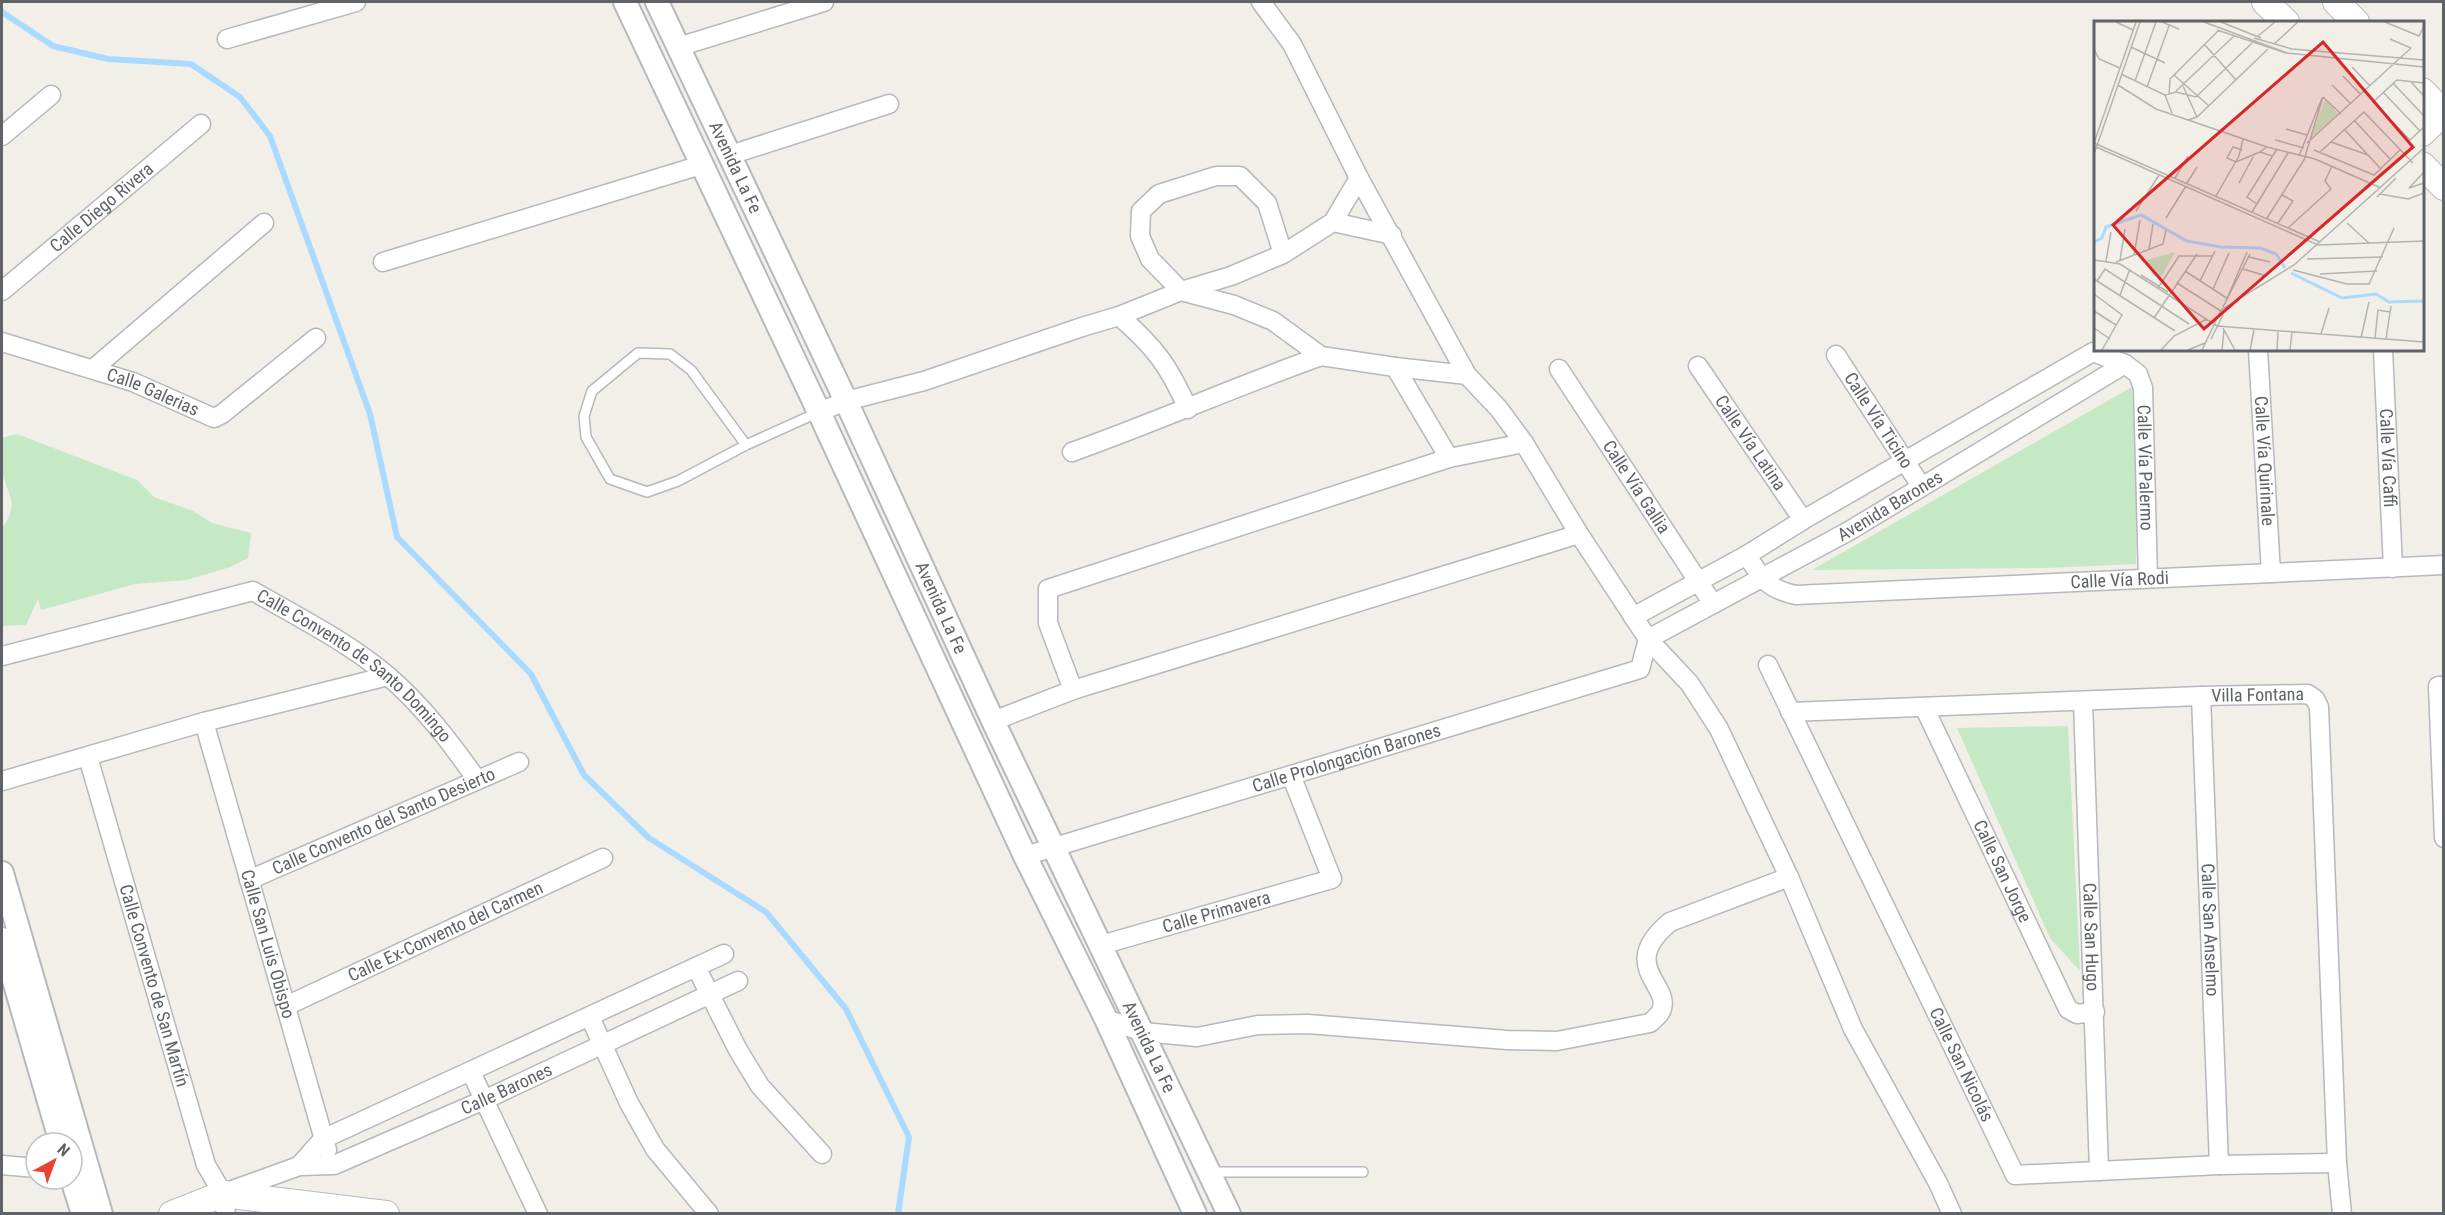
<svg xmlns="http://www.w3.org/2000/svg" width="2445" height="1215" font-family="'Roboto Condensed',sans-serif">
  <style>
    .green { fill: #c5e8c5 }
    .lines { fill: none; stroke-linecap: round; stroke-linejoin: round }
    .stream { stroke: #aadaff; stroke-width: 6 }
    .service-casing { stroke: #b5b8bc; stroke-width: 12 }
    .minor-casing { stroke: #b5b8bc; stroke-width: 21 }
    .tertiary-casing { stroke: #b5b8bc; stroke-width: 26 }
    .secondary-casing { stroke: #b6babf; stroke-width: 28 }
    .service { stroke: #fff; stroke-width: 9 }
    .minor { stroke: #fff; stroke-width: 18 }
    .tertiary { stroke: #fff; stroke-width: 22 }
    .secondary { stroke: #fff; stroke-width: 26 }
    .labels { text-anchor: middle; stroke-width: 5; stroke-linejoin: round; paint-order: stroke }
    .street-label { font-size: 18px; fill: #5f6368; stroke: #fff }
    .inset-river { fill: none; stroke: #aadaff; stroke-width: 3 }
    .inset-road { fill: none; stroke: #b3b3b1; stroke-width: 1.5 }
    .view { fill: #d62828; fill-opacity: 0.15; stroke: #d62828; stroke-width: 3 }
    .inset-edge { fill: none; stroke: #5f6368; stroke-width: 3 }
  </style>
  <rect width="100%" height="100%" fill="#f1efe8"/>
  <g class="green">
    <polygon points="2132,387 2138,480 2136,564 2046,568 1812,570"/>
    <path d="M17,434L137,480L154,497L193,511L212,523L251,533L248,558L230,567L187,580L135,584L41,610L38,599L26,625L2,626V528C22,501 5,494 2,468C0,459 1,448 2,438Z"/>
    <polygon points="2068,726 2080,971 2050,938 1957,728"/>
  </g>
  <g class="lines">
    <polyline class="stream" points="2,12 53,46 108,59 191,64 240,97 270,136 370,414 397,537 531,674 584,775 649,838 766,912 846,1009 909,1137 898,1214"/>
    <defs>
      <g id="service">
        <polyline points="746,445 691,370 670,354 638,353 592,391 584,416 586,437 610,479 647,492 678,481 746,445 819,412"/>
        <polyline points="1212,1172 1363,1172"/>
      </g>
      <g id="minor">
        <polyline points="1261,2 1292,44 1359,178 1467,375 1499,409 1524,443 1579,534 1648,639 1690,684 1719,729 1789,877 1853,1029 1938,1183 1952,1214"/>
        <polyline points="227,39 356,2"/>
        <polyline points="678,47 824,2"/>
        <polyline points="2,136 51,95"/>
        <polyline points="730,155 889,104"/>
        <polyline points="1333,222 1392,235"/>
        <polyline points="1283,254 1267,203 1240,176 1216,176 1159,194 1141,211 1140,236 1150,259 1181,291 1234,305 1273,321 1321,356 1395,367"/>
        <polyline points="383,262 701,165"/>
        <path id="s1" d="M2,291L201,124"/>
        <path d="M1119,316C1155,347 1169,366 1188,409"/>
        <path id="s2" d="M2,342L133,382L214,418L222,414L316,338"/>
        <path id="s3" d="M2258,350L2271,573"/>
        <path id="s4" d="M2383,350L2393,568"/>
        <path id="s5" d="M1836,355L1921,486"/>
        <path id="s6" d="M1698,366L1803,520"/>
        <polyline points="93,369 264,223"/>
        <path id="s7" d="M1559,369L1713,604"/>
        <polyline points="819,412 846,401 924,381 1082,327 1119,316 1181,291 1231,276 1283,254 1333,222 1359,178"/>
        <path d="M1072,452C1156,422 1237,386 1321,356"/>
        <polyline points="1449,458 1395,367 1467,375"/>
        <path id="s8" d="M1747,555C1761,579 1768,589 1796,595L2444,565"/>
        <path id="s9" d="M1633,617L1747,555L1803,520L2093,352L2125,364L2138,374L2143,388L2148,578"/>
        <path id="s10" d="M2,656L253,591C298,617 348,642 388,676C423,706 451,743 477,780"/>
        <path id="s11" d="M1768,665L2015,1175L2219,1165L2337,1163"/>
        <polyline points="2444,686 2438,686 2444,838"/>
        <polyline points="1073,690 1048,623 1048,589 1449,458 1524,443"/>
        <path id="s12" d="M2201,696L2219,1165"/>
        <path id="s13" d="M2083,701L2099,1171"/>
        <path id="s14" d="M1924,707L2068,1009L2077,1014L2095,1012"/>
        <path id="s15" d="M1790,712L2201,696L2308,694L2315,699L2319,707L2337,1163L2342,1214"/>
        <polyline points="993,721 1073,690 1579,534"/>
        <path id="s16" d="M204,722L327,1150"/>
        <path id="s17" d="M88,757L206,1165L223,1194L226,1214"/>
        <polyline points="2,781 204,722 388,676"/>
        <path id="s18" d="M1025,856L1640,669L1648,639L1849,531L2125,364"/>
        <path id="s19" d="M249,880L519,762"/>
        <path id="s20" d="M1101,945L1332,879L1291,775"/>
        <polyline points="696,967 738,1050 760,1086 822,1154"/>
        <path id="s21" d="M286,1006L603,858"/>
        <polyline points="590,1017 629,1103 655,1149 709,1214"/>
        <path d="M1106,1019L1143,1032L1197,1037L1258,1025L1308,1024L1507,1040L1557,1041L1650,1023C1653,1020 1658,1016 1660,1013C1676,986 1615,968 1670,922L1789,877"/>
        <polyline points="471,1072 538,1214"/>
        <polyline points="2,1165 36,1168"/>
        <polyline points="299,1166 323,1139 724,954"/>
        <path id="s22" d="M227,1192L299,1166L334,1165L484,1100L738,981"/>
      </g>
      <g id="tertiary">
        <polyline points="625,2 819,412 1025,856 1106,1019 1195,1214"/>
        <path id="s23" d="M657,2L846,401L993,721L1229,1214"/>
        <polyline points="2,873 101,1214"/>
        <polyline points="2,939 61,1143"/>
        <polyline points="72,1179 83,1214"/>
      </g>
      <g id="secondary">
        <polyline points="2265,2 2286,22"/>
        <polyline points="2336,2 2356,22"/>
        <polyline points="2422,91 2444,113"/>
        <polyline points="2422,133 2443,113"/>
        <polyline points="2422,165 2444,187"/>
        <polyline points="172,1214 223,1194 386,1214"/>
      </g>
    </defs>
    <use href="#service" class="service-casing"/>
    <use href="#minor" class="minor-casing"/>
    <use href="#tertiary" class="tertiary-casing"/>
    <use href="#secondary" class="secondary-casing"/>
    <use href="#service" class="service"/>
    <use href="#minor" class="minor"/>
    <use href="#tertiary" class="tertiary"/>
    <use href="#secondary" class="secondary"/>
  </g>
  <g class="labels">
    <g class="street-label">
      <text dy="6" stroke="none"><textPath href="#s23" startOffset="183">Avenida La Fe</textPath></text>
      <text dy="6" stroke="none"><textPath href="#s1" startOffset="130">Calle Diego Rivera</textPath></text>
      <text dy="6" stroke="none"><textPath href="#s2" startOffset="159">Calle Galerias</textPath></text>
      <text dy="6" stroke="none"><textPath href="#s5" startOffset="78">Calle Vía Ticino</textPath></text>
      <text dy="6" stroke="none"><textPath href="#s6" startOffset="93">Calle Vía Latina</textPath></text>
      <text dy="6" stroke="none"><textPath href="#s4" startOffset="108">Calle Vía Caffi</textPath></text>
      <text dy="6" stroke="none"><textPath href="#s3" startOffset="111">Calle Vía Quirinale</textPath></text>
      <text dy="6" stroke="none"><textPath href="#s9" startOffset="676">Calle Vía Palermo</textPath></text>
      <text dy="6" stroke="none"><textPath href="#s7" startOffset="141">Calle Vía Gallia</textPath></text>
      <text dy="6" stroke="none"><textPath href="#s18" startOffset="950">Avenida Barones</textPath></text>
      <text dy="6" stroke="none"><textPath href="#s8" startOffset="390">Calle Vía Rodi</textPath></text>
      <text dy="6" stroke="none"><textPath href="#s23" startOffset="669">Avenida La Fe</textPath></text>
      <text dy="6" stroke="none"><textPath href="#s10" startOffset="386">Calle Convento de Santo Domingo</textPath></text>
      <text dy="6" stroke="none"><textPath href="#s15" startOffset="468">Villa Fontana</textPath></text>
      <text dy="6" stroke="none"><textPath href="#s18" startOffset="336">Calle Prolongación Barones</textPath></text>
      <text dy="6" stroke="none"><textPath href="#s19" startOffset="147">Calle Convento del Santo Desierto</textPath></text>
      <text dy="6" stroke="none"><textPath href="#s14" startOffset="182">Calle San Jorge</textPath></text>
      <text dy="6" stroke="none"><textPath href="#s20" startOffset="120">Calle Primavera</textPath></text>
      <text dy="6" stroke="none"><textPath href="#s12" startOffset="234">Calle San Anselmo</textPath></text>
      <text dy="6" stroke="none"><textPath href="#s21" startOffset="176">Calle Ex-Convento del Carmen</textPath></text>
      <text dy="6" stroke="none"><textPath href="#s13" startOffset="236">Calle San Hugo</textPath></text>
      <text dy="6" stroke="none"><textPath href="#s16" startOffset="231">Calle San Luis Obispo</textPath></text>
      <text dy="6" stroke="none"><textPath href="#s17" startOffset="238">Calle Convento de San Martín</textPath></text>
      <text dy="6" stroke="none"><textPath href="#s23" startOffset="1155">Avenida La Fe</textPath></text>
      <text dy="6" stroke="none"><textPath href="#s11" startOffset="444">Calle San Nicolás</textPath></text>
      <text dy="6" stroke="none"><textPath href="#s22" startOffset="300">Calle Barones</textPath></text>
    </g>
  </g>
  <g transform="translate(2094 21)">
    <rect width="330" height="330" fill="#f1efe8"/>
    <path d="M231,78L244,93L217,117ZM81,231L68,255L65,258L58,253L53,239Z" fill="#c5e8c5"/>
    <path class="inset-river" d="M0,221L8,217L12,206L47,194L93,220L127,226L167,227L182,233L191,247M197,252L248,277L282,273L295,281L330,280"/>
    <path class="inset-road" d="M22,1L39,9M68,1L85,8M110,1L193,32L330,46M127,1L167,17M291,1L325,15L330,5M123,9L192,32M164,15L181,1M160,17L198,28L330,39M110,23L142,59M180,23L204,1M37,26L71,42M0,28L5,38L26,47M258,46L276,65M27,53L71,74L78,92M80,54L115,85M249,55L267,74M41,60L62,1M317,61L330,75M299,62L330,95M330,62L303,59L279,81L316,119L330,106M24,64L62,88L173,126L221,138L287,167M238,64L257,83M89,65L103,96M53,66L75,5M82,70L140,15M289,71L326,110M71,74L82,71L102,76L158,22M75,74L76,58L125,9M229,76L247,93M94,99L103,96L174,28M260,99L296,138M192,108L213,114M250,108L286,147M181,119L210,127M237,121L274,134M0,122L226,221M0,122L42,1M213,122L317,27L296,18M0,125L224,224L330,220M173,126L166,131L178,135M148,129L139,126L133,137L142,141L166,131M220,129L280,154L306,129M226,131L270,91L319,142M0,133L46,1M205,135L228,77M330,151L315,167L330,162M81,157L94,135M93,162L103,146M145,162L159,136M286,173L314,178L330,172M122,175L145,135L149,118M283,176L302,157M163,183L153,176L183,128M42,190L65,154M158,191L194,132M72,197L92,165M173,197L210,139L229,76M184,202L199,180L188,174M253,202L276,223M194,207L237,168L231,160L238,145M55,228L59,203M40,234L46,199M155,236L176,241M213,238L289,236M0,239L26,243L123,305L330,321M26,239L31,208M12,240L17,211M22,241L69,223L72,209M149,248L172,255M199,249L253,263H275L300,207M91,250L134,278M226,253L283,250M47,254L74,271M0,258L81,310M3,260L11,248L95,303M106,260L121,230M83,262L130,292M64,267L85,235H118M119,268L135,232M0,273L28,294L8,329M26,274L36,248M132,280L153,231M129,286L156,233M0,290L22,304M60,297L103,233M0,307L16,318M129,307L141,329M227,313L235,287M267,317L275,281M281,317L284,289L296,291M117,318L129,294M292,318L297,285M67,329L80,315L113,298M94,329L111,322M108,329L127,289L200,244L330,127M128,329L130,309M156,329L160,309M183,329L184,311M196,329L198,311"/>
    <path class="view" d="M229,21L319,126L110,308L19,204Z"/>
    <rect width="330" height="330" class="inset-edge"/>
  </g>
  <rect width="2445" height="1215" fill="none" stroke="#5f6368" stroke-width="6"/>
  <g transform="translate(54 1161) rotate(41)"><circle r="28" fill="#ffffff" stroke="#bfc1c3" stroke-width="1.5"/>
  <path d="M0-4.5L10 22L0 15L-10 22Z" fill="#ea4335"/>
  <text y="-9" font-size="16" font-weight="bold" text-anchor="middle" fill="#5f6368">N</text>
  </g>
</svg>
